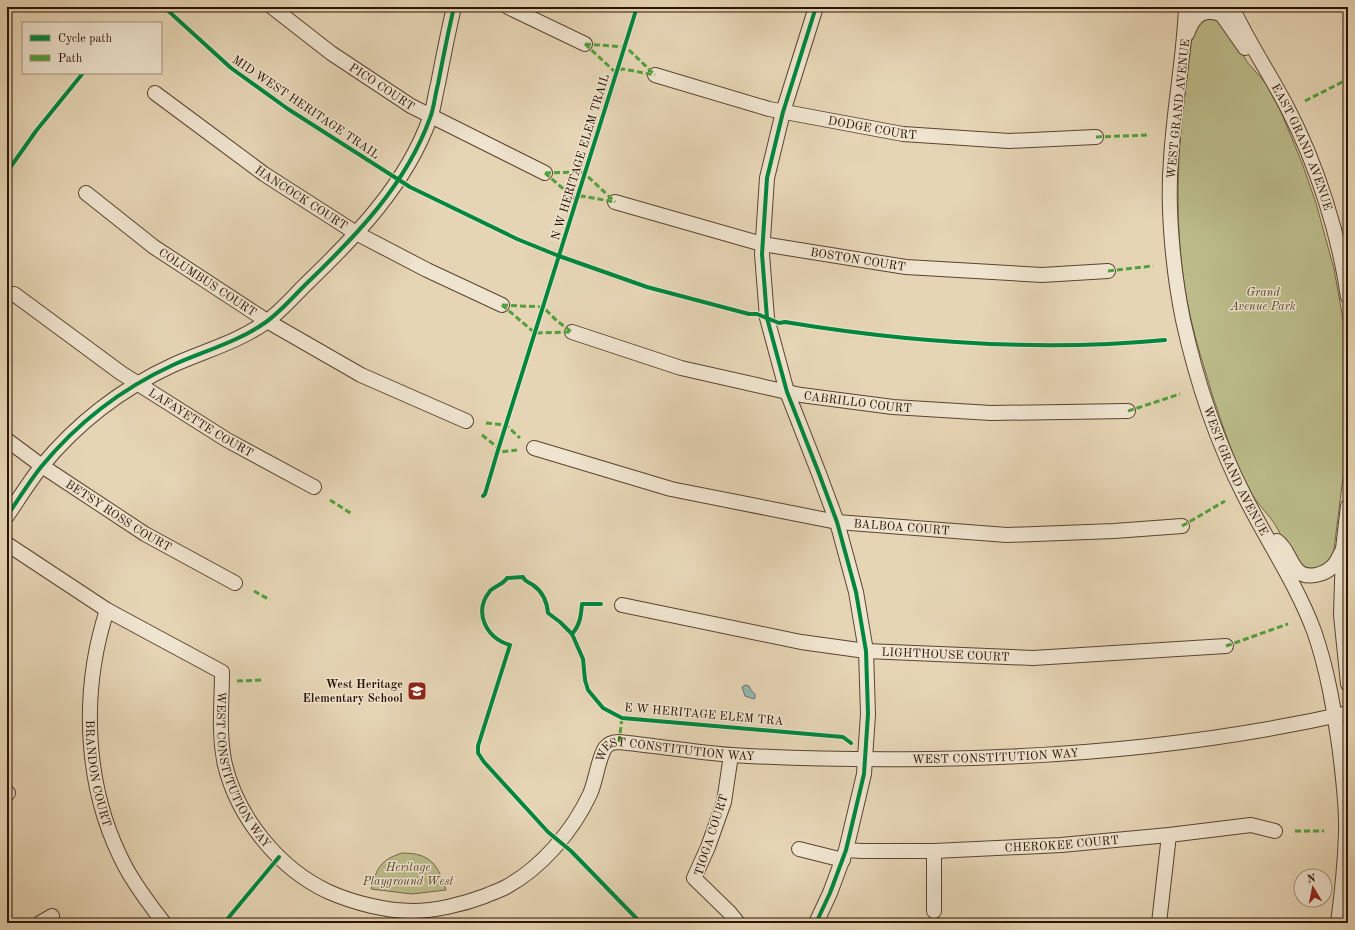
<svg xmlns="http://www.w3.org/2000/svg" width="1355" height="930" font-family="'Old Standard TT',serif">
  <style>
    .green { fill: #bbbc8a; stroke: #736846 }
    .water { fill: #96b8b0; stroke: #6b766b }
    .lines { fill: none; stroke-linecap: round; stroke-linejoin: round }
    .minor-casing { stroke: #5a4430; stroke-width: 16 }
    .minor { stroke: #efe4cf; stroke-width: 14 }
    .quiet { stroke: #51a03d; stroke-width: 3; stroke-dasharray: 6 3; stroke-linecap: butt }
    .cycleway-casing { stroke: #efe4cf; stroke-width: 6 }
    .cycleway { stroke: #00873e; stroke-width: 4 }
    .labels { text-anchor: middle; stroke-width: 3; stroke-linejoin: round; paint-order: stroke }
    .street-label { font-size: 12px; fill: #2b1403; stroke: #efe4cf }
    .park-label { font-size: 12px; font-style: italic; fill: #56462c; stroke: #efe4cf }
    .poi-label { font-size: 12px; font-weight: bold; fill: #2b1403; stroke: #efe4cf; text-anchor: end }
  </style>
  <rect width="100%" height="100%" fill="#e6d5b5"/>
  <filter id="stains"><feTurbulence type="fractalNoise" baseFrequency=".005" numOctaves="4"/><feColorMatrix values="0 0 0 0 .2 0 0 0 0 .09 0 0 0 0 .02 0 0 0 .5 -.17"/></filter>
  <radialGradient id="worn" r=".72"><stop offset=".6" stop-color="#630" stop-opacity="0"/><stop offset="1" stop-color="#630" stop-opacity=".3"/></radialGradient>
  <g class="green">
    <path d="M1208,19H1214L1227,25L1247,62L1272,90L1302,163L1316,203L1334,269L1344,325L1348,375V438L1334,549C1332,558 1326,567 1316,568C1294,572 1284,538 1274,523C1267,512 1256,503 1250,491C1234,461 1224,429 1213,397C1205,370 1196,343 1190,315C1174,243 1176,164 1185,90C1187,75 1189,61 1191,46C1192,42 1191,35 1194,31C1197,25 1202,21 1208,19Z"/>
    <path d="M402,853C431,853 438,865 446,890L412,894L371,889C377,868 380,860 402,853Z"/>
  </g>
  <polygon class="water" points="745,685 749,686 751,690 755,694 755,698 754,699 745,696 742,687"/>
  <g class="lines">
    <defs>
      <g id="minor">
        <path id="s1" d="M272,7L331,53L411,106L545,173"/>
        <polyline points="508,7 585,44"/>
        <path id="s2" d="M1186,7C1184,58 1174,108 1171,159C1167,208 1173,271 1183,320C1196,379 1217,442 1244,495C1267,541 1296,583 1314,631C1328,671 1334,710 1340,752C1343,779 1347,806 1346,833C1345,863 1342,893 1338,923"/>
        <path id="s3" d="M1232,7C1248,42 1270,74 1288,109C1317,165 1339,234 1348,297"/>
        <path d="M1187,34C1189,29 1191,23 1195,19C1201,11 1214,10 1222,15L1245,48"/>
        <path id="s4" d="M655,75L769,109L903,134L1009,141L1096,137"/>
        <path id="s5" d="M155,93L264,174L356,233L427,270L502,305"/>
        <path id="s6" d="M86,193L154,247L267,321L361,375L466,421"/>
        <path id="s7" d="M615,202L762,244L906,267L1042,275L1108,271"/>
        <path id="s8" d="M14,294L121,373L227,440L314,487"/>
        <path id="s9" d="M572,332L681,368L787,392L801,395L893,407L991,413L1128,411"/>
        <path id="s10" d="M7,440L42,466L145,534L235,583"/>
        <path id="s11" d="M534,448L671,489L837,522L1007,535L1114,531L1182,526"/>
        <polyline points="1348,506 1343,549 1341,615 1348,684"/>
        <path d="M7,516C18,500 29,482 41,467C77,423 123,388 173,365C204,351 238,342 266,322C280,312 293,297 305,285C355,237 406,185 430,118C434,108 435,95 438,84C443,58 448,33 454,7"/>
        <path d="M1277,541C1288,549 1289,562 1298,571C1307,580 1325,574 1332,567C1337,563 1339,556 1342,551"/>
        <path id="s12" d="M7,544L107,610L222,672C222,704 218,733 225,765C238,818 279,869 329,892C354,903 386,911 413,911C435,911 464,904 485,896C491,893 499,891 506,887C541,868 573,831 590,794C596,781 598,759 605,748C608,744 613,742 619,742C657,746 695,752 732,755C798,759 865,760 931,759C1071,757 1211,744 1348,713"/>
        <path id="s13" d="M622,605L801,642L866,651L1033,658L1226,646"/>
        <path id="s14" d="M107,610C80,693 84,790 126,868C137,888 150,905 164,923"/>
        <polyline points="731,755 724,802 708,847 694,878 730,913 738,923"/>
        <polyline points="7,793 8,793"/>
        <polyline points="799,849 843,860"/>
        <path id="s15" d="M846,850L862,851H934L1061,845L1169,835L1251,825L1275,831"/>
        <polyline points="934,911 934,851"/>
        <polyline points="40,923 52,916"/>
        <polyline points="816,923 830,893 846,850 864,774 868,714 866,651 856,592 837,522 818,471 787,392 767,318 762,254 767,178 783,112 816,7"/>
        <polyline points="1159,923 1169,835"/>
      </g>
    </defs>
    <use href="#minor" class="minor-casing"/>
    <use href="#minor" class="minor"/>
    <g class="quiet">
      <polyline points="585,44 614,71 623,69 655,75"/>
      <polyline points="585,44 625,47 628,49 655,75"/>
      <polyline points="1305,101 1348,79"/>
      <polyline points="1096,137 1150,135"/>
      <polyline points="545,173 583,172 615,202"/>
      <polyline points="545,173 575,199 582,196 615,202"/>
      <polyline points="1108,271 1153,266"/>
      <polyline points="502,305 535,333 572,332"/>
      <polyline points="502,305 543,307 557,321 572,332"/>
      <polyline points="1128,411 1180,394"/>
      <polyline points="486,423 506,425 520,438"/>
      <polyline points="482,435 497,447 501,452 517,450"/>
      <polyline points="330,500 352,514"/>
      <polyline points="1182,526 1225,501"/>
      <polyline points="254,591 270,600"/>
      <polyline points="1226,646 1288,624"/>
      <polyline points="237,681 262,680"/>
      <polyline points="619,742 622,718"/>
      <polyline points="1295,831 1324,831"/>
    </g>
    <defs>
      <g id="cycleway">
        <path d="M164,7L231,68L288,109L410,187L517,239L559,256L647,287L749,314H757L779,323L785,322C912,343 1037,352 1165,340"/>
        <polyline points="7,172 36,131 83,73"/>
        <polyline points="483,496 485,494 498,450 637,7"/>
        <path d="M7,516C18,500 29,482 41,467C77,423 123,388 173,365C204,351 238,342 266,322C280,312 293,297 305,285C355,237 406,185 430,118C434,108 435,95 438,84C443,58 448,33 454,7"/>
        <path d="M572,634C580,625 581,616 582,604H601"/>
        <polyline points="224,923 279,857"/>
        <path d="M641,923L571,851L548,832L484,762L478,753V746L510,645C486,638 473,612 490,591C495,586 504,584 507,578L523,577C525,582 529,582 533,585C543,592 547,602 548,613L560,622L572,634L583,659L585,680L588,690L603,708L622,718L843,737L851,743"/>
        <polyline points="816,923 830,893 846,850 864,774 868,714 866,651 856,592 837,522 818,471 787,392 767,318 762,254 767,178 783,112 816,7"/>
      </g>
    </defs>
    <use href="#cycleway" class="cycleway-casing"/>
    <use href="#cycleway" class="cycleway"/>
  </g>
  <defs>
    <symbol id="school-square" viewBox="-11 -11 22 22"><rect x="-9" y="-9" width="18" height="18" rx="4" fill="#8f2418" stroke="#efe4cf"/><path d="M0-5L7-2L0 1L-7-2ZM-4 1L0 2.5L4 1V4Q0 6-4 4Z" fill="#fff"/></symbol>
  </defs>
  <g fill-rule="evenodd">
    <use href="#school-square" x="406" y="680" width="22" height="22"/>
  </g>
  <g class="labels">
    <g class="street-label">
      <text dy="4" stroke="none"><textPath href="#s1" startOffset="136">PICO COURT</textPath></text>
      <text transform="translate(306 107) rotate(34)" y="4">MID WEST HERITAGE TRAIL</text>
      <text transform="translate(1178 109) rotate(-84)" y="4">WEST GRAND AVENUE</text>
      <text dy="4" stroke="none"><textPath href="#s4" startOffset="224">DODGE COURT</textPath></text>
      <text dy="4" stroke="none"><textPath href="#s3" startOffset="157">EAST GRAND AVENUE</textPath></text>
      <text transform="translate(580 157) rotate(-73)" y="4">N W HERITAGE ELEM TRAIL</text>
      <text dy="4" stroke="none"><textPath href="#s5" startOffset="180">HANCOCK COURT</textPath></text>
      <text dy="4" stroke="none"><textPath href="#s7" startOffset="250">BOSTON COURT</textPath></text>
      <text dy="4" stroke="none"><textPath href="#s6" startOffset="151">COLUMBUS COURT</textPath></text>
      <text dy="4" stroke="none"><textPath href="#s9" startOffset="295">CABRILLO COURT</textPath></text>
      <text dy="4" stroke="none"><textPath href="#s8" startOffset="227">LAFAYETTE COURT</textPath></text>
      <text dy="4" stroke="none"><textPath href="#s2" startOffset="475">WEST GRAND AVENUE</textPath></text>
      <text dy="4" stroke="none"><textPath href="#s10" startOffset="135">BETSY ROSS COURT</textPath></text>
      <text dy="4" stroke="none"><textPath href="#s11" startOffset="377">BALBOA COURT</textPath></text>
      <text dy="4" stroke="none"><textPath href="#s13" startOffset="328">LIGHTHOUSE COURT</textPath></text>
      <text transform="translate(704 714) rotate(5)" y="4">E W HERITAGE ELEM TRA</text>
      <text dy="4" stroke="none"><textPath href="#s12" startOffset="1265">WEST CONSTITUTION WAY</textPath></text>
      <text dy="4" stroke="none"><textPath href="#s12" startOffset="941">WEST CONSTITUTION WAY</textPath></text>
      <text dy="4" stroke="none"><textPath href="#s12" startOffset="353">WEST CONSTITUTION WAY</textPath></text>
      <text dy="4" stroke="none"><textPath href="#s14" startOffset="166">BRANDON COURT</textPath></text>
      <text transform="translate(711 835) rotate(-72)" y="4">TIOGA COURT</text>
      <text dy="4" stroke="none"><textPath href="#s15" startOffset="216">CHEROKEE COURT</textPath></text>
    </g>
    <g class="park-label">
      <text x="1263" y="296">Grand<tspan x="1263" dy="14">Avenue Park</tspan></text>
      <text x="408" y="871">Heritage<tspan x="408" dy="14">Playground West</tspan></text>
    </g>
    <g class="poi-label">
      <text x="403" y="688">West Heritage<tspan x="403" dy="14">Elementary School</tspan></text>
    </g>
  </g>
  <rect width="1355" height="930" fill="none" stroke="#e6d5b5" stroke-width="24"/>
  <rect x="8" y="8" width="1339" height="914" fill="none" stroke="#2b1403" stroke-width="2"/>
  <rect x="12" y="12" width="1331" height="906" fill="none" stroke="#2b1403"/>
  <rect x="22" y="22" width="140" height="52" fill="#efe4cf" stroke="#a1917d"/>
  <rect x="30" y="35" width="20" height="6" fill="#00873e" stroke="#a1917d"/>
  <text x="58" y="42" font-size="12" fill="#2b1403">Cycle path</text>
  <rect x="30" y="55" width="20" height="6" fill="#51a03d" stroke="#a1917d"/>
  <text x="58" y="62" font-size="12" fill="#2b1403">Path</text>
  <g transform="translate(1313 888) rotate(350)"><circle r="19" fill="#efe4cf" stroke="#a1917d"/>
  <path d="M0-3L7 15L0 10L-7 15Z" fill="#8f2418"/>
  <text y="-6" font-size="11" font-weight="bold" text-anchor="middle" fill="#2b1403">N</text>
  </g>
  <rect width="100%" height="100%" filter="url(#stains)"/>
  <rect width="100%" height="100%" fill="url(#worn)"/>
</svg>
